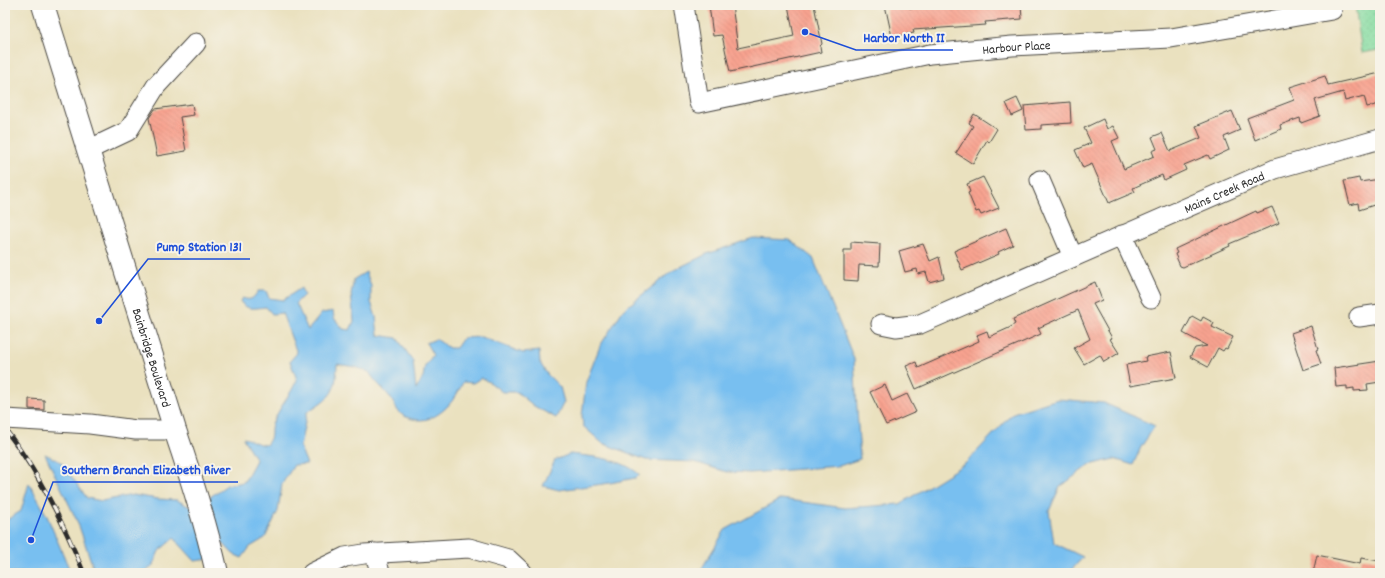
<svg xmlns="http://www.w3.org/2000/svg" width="1385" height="578" font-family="Dekko,sans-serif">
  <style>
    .grass { fill: url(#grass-dots); stroke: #578366 }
    .water { fill: #78bff0; stroke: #52758e }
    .building { fill: url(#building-back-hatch) }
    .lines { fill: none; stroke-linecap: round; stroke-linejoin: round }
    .minor-casing { stroke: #484641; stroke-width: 21 }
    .major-casing { stroke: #484641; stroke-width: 24 }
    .minor { stroke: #fff; stroke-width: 19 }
    .major { stroke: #fff; stroke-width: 22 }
    .rail-casing { stroke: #2b2b2b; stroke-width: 4.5 }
    .rail { stroke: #f7f3e8; stroke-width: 3; stroke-dasharray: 9; stroke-linecap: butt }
    .labels { text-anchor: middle; stroke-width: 4; stroke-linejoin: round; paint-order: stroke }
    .street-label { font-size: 13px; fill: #2b2b2b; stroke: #f7f3e8 }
    .leader { fill: none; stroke: #1d4ed8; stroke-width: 1.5 }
    .callout-dot { fill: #1d4ed8; stroke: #f7f3e8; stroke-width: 1.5 }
    .callout-label { font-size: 14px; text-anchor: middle; font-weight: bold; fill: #1d4ed8; stroke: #f7f3e8; stroke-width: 4; stroke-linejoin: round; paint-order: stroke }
  </style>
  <defs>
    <pattern id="grass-dots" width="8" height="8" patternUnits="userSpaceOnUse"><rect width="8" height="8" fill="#83dba0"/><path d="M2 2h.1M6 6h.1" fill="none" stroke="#71bc8a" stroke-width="1.8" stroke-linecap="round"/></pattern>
    <pattern id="building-back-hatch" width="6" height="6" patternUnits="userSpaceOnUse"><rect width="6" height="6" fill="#f8a390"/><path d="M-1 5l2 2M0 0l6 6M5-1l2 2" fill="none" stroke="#d58c7c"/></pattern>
  </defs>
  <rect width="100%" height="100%" fill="#f7f3e8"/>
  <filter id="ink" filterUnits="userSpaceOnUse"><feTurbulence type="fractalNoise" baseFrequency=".025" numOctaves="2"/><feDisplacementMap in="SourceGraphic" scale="8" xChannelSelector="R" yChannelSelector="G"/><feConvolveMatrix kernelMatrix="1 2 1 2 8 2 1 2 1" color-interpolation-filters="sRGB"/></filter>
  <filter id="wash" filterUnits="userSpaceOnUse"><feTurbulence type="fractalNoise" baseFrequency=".012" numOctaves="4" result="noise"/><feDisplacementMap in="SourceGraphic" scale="16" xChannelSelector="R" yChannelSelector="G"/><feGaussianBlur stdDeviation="0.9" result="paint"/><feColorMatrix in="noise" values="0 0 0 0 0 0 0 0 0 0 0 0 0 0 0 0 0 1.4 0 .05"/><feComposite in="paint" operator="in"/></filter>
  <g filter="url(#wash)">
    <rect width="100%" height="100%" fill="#eae1bf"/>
    <polygon class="grass" points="1355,5 1380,5 1380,50 1362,53"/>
    <g class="water">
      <polygon points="753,238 790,240 813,258 854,359 860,459 839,466 750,473 727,472 694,462 646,460 602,443 583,426 582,416 586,382 600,346 623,310 672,271 707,254"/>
      <path d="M366,272L371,286V302L376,317L378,335L397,338L413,361L416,390L423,377L425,366L433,355L426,343L436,339L449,348H456L463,338L481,337L523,353L539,351L540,363L547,374L560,387L564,402L556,418L534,406L517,392H502L491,383L481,378L473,383L463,382C453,406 429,432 401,414C396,410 393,401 389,396C382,387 375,382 369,372L355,367L337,364C336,395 331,396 307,412L300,447L307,464L294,465L282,484L278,511L265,538L250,547L242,558L233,554L219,539L216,558L195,561L174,538L159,551L152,567L143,573H95L78,523L45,454L61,462L87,498L102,501L133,495L158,499L177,500L190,507L210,497L227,485L244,482L256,460L243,438C252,439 257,445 266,445C275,434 268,432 273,422C280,407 290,395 297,380L290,361L297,353L282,313L272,314L266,307C256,308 246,311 240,301L242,298C251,301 253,299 258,291H266L269,298L283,300L301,288L304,295L296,303L308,330L322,313L333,311L334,318L343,329L350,330L354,321L351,294L354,279Z"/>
      <polygon points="1058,399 1104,403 1155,426 1141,447 1133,465 1114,459 1089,465 1060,487 1049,511 1054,543 1083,557 1069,573 699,573 725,530 781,499 845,508 900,504 966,463 1013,413"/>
      <path d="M570,454C595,457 621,458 640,475L635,478L610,483L559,490L543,486L555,460Z"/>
      <polygon points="29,483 47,516 71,573 5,573 5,521 21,511"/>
    </g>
    <g id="blocks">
      <g class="building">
        <polygon points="709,5 732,5 738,48 794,36 788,5 814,5 822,44 820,46 821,52 730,72 722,35 713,36"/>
        <polygon points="885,5 908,5 909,8 949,5 1021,5 1022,19 985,22 986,25 913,30 914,33 892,37"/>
        <polygon points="1380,73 1380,104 1367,107 1364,96 1345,101 1343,92 1315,100 1320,116 1301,123 1300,118 1280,125 1281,129 1255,140 1247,118 1294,100 1290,87 1325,76 1328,85"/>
        <polygon points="1017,98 1023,111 1012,116 1006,103"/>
        <polygon points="1070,102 1071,123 1041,125 1041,129 1026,130 1024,106"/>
        <polygon points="192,104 194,115 180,117 186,151 157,156 149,118 155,109"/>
        <polygon points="1232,111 1240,130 1224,137 1229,150 1210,159 1208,155 1184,165 1186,170 1164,180 1162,175 1133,188 1135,192 1109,203 1092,164 1083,168 1075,150 1091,143 1084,128 1103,119 1107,129 1113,126 1119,138 1112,141 1124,169 1154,156 1152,151 1157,149 1152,137 1162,133 1170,151 1201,138 1196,126"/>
        <polygon points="974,114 997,129 989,142 987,140 973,164 956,153 973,126 969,123"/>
        <polygon points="983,177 999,208 981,215 979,211 976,212 968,193 970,192 967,184"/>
        <polygon points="1359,178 1360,182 1380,179 1380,203 1359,210 1358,203 1350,205 1344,181"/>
        <polygon points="1272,207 1279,223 1229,244 1230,246 1183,267 1180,266 1175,254 1177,253 1175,249 1256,211 1257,213"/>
        <polygon points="1006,228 1013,245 998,252 999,254 962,270 954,251"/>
        <polygon points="851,242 880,244 879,266 859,265 858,281 844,280 844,250 851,250"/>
        <polygon points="923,244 930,261 939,257 944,278 929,282 926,272 918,274 917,269 905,272 899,251"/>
        <polygon points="1095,282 1102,300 1093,304 1112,338 1110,339 1119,353 1104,362 1100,355 1084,364 1074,348 1090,339 1078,310 1038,328 1041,334 916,389 906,366 916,362 918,368 979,341 977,335 987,331 989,337 1009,328 1015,324 1013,319"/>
        <polygon points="1192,316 1201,321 1203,317 1214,323 1212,327 1233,337 1227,349 1225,348 1223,351 1218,348 1208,367 1190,357 1195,348 1207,346 1183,333"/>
        <polygon points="1311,326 1318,349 1316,350 1321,364 1303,370 1291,333"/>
        <polygon points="1171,352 1176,378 1130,386 1126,365 1146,361 1145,357"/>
        <polygon points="1380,361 1380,382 1367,384 1368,390 1354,391 1354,388 1347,389 1347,386 1336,387 1334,368"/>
        <polygon points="885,385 892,401 907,394 916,412 886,425 870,392"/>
        <polygon points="29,399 44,400 44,410 29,409"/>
        <polygon points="1317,555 1360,564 1361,558 1380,561 1380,573 1313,573"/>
      </g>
    </g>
  </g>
  <g filter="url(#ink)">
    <use href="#blocks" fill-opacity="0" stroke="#484641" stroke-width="1"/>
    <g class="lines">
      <defs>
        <g id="minor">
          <path id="s1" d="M684,5L699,103L930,54L1012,46L1171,38L1332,10V5"/>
          <polyline points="88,150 128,131 156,86 196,43"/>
          <polyline points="1040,180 1073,257"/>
          <polyline points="1122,235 1151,298"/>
          <polyline points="1359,317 1380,314"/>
          <path id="s2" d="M881,324L896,327L920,324L1275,169L1380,139"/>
          <polyline points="5,419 90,424 136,430 175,430"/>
          <polyline points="375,553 380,573"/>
          <polyline points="312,573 345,557 364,554 469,548 508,559 523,573"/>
        </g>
        <g id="major">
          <path id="s3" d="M43,5L175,430C191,477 206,524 217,573"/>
        </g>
      </defs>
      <use href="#minor" class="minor-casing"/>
      <use href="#major" class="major-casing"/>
      <use href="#minor" class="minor"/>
      <use href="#major" class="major"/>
      <defs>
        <path id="rail" d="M5,429C39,473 63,522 84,573"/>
      </defs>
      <use href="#rail" class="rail-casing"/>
      <use href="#rail" class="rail"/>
    </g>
  </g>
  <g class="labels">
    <g class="street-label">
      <text dy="5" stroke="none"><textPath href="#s1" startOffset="422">Harbour Place</textPath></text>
      <text dy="5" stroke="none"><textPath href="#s2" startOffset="371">Mains Creek Road</textPath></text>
      <text dy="5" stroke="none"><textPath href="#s3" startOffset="369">Bainbridge Boulevard</textPath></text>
    </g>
  </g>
  <path class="leader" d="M805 32L856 50H953M99 321L148 259H250M31 540L53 482H238"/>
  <g class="callout-dot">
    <circle cx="805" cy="32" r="4"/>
    <circle cx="99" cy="321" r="4"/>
    <circle cx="31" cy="540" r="4"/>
  </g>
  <g class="callout-label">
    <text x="904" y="42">Harbor North II</text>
    <text x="199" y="251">Pump Station 131</text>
    <text x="146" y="474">Southern Branch Elizabeth River</text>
  </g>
  <rect width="1385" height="578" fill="none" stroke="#f7f3e8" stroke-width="20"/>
</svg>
